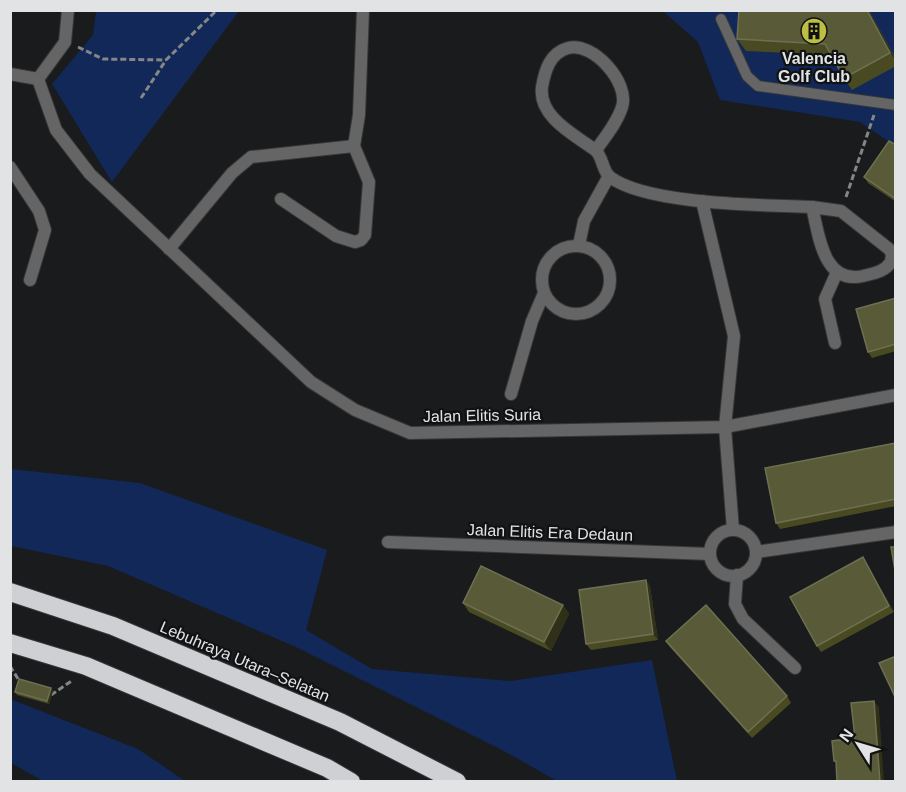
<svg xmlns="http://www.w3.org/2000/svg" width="906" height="792" font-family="Helvetica,sans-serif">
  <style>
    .green { fill: #122858 }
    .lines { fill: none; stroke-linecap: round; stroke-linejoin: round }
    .service-casing { stroke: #353739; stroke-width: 12 }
    .minor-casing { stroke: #353739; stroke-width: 14 }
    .motorway-casing { stroke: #353739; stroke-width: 20 }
    .path { stroke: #858688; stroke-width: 3; stroke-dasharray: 6 3; stroke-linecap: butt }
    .service { stroke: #656566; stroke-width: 10 }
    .minor { stroke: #656566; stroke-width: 12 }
    .motorway { stroke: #cfd0d3; stroke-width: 18 }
    .wall { fill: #494a22 }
    .shaded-wall { fill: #2f3017 }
    .building { fill: #595a37; stroke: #6e7052; stroke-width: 1.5 }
    .labels { text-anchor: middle; stroke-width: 4.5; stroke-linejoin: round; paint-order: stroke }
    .poi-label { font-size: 16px; font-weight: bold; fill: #e2e3e4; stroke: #111214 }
    .street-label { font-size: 16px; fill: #e2e3e4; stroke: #111214 }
  </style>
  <rect width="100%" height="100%" fill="#191b1d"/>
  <g class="green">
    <polygon points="96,11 239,11 112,182 52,84 93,35"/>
    <polygon points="663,11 895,11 895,146 860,122 720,100 698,42"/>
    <polygon points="11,469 140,483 327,550 306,630 372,669 511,681 652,660 677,781 557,781 504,751 296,647 108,566 11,546"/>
    <polygon points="10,699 138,749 185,781 43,781 11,763"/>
  </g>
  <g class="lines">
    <defs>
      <polyline id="service" points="721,19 747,76 758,86 896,105"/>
      <g id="minor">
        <polyline points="10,74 38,79"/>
        <polyline points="38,79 56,130 90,174 311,382 355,410 410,433 725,427 896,395"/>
        <polyline points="38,79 65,42 68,10"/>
        <path d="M596,150C605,137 617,123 622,107C630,83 593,41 568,48C550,53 545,70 542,87C538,117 575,135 595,150C603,156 602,171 610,177C647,205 764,205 812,207"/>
        <polyline points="10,167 39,211 45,230 30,280"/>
        <polyline points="281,199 336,236 355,242 361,240 365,235 369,182 354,146 359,115 363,10"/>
        <polyline points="702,201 734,336 725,427 733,530"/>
        <path d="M812,207L841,211L889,249L892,254L891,262C884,272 875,273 863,276C823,285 819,235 812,207Z"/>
        <polyline points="579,245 584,221 609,176"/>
        <circle cx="576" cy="280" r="34"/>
        <polyline points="169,249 232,173 251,157 354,146"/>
        <polyline points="835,343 825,299 837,272"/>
        <polyline points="511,394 532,321 544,293"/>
        <circle cx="733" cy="553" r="23"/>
        <polyline points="388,542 710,554"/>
        <polyline points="756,552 896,532"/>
        <polyline points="737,575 735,604 743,619 795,668"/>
      </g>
      <g id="motorway">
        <polyline points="10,592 113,626 340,722 457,782"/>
        <polyline points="10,643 86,666 327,768 351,782"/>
      </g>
    </defs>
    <use href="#service" class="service-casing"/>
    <use href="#minor" class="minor-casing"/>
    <use href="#motorway" class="motorway-casing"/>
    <g class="path">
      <polyline points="78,47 103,59 166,60"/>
      <polyline points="141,98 166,60 217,10"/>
      <polyline points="846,197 874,115"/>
      <polyline points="10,666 20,682"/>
      <polyline points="51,695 73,680"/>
    </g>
    <use href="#service" class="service"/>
    <use href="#minor" class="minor"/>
    <use href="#motorway" class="motorway"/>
  </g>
  <g class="wall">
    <polygon points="869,10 896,59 896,66 852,90 844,78 831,55 746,51 737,39"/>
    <polygon points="896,145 896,202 868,183 864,177"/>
    <polygon points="896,298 896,351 872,358 868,352"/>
    <polygon points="896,443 896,506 780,529 776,523"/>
    <polygon points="867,564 894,612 821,652 817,646"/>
    <polygon points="646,580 650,586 658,640 591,650 586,644"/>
    <polygon points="463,603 563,605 569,614 551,651 469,612"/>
    <polygon points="666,641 787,696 791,703 752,738 670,647"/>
    <polygon points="51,688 53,691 49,704 17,695 15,692"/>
  </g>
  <g class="shaded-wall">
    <polygon points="867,10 869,10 896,60 890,53"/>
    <polygon points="863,557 867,564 894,612 889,606"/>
    <polygon points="646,580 650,586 658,640 653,634"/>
    <polygon points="563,605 569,614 551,651 544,642"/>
    <polygon points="51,688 53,691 49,704 47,701"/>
    <polygon points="874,701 879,707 884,782 880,782"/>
  </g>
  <g class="building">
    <polygon points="739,10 867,10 890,53 844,78 825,44 737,39"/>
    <polygon points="889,141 896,145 896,199 864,177"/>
    <polygon points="896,298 896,344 868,352 856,309"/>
    <polygon points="896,443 896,499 776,523 765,468"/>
    <polygon points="891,547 896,547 896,576"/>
    <polygon points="863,557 889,606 817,646 790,597"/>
    <polygon points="481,566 563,605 544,642 463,603"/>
    <polygon points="646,580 653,634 586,644 579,590"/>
    <polygon points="706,605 787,696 748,732 666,641"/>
    <polygon points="896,656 896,699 879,663"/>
    <polygon points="19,679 51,688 47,701 15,692"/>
    <polygon points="874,701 880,782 837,782 836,761 834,761 832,741 855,738 851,703"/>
  </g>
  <defs>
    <symbol id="building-disc" viewBox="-11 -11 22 22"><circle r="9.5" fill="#bdbf43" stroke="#111214"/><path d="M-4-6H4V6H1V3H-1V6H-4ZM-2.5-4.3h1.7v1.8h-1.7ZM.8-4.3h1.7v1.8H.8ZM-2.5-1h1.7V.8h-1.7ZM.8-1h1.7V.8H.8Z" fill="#111"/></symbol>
  </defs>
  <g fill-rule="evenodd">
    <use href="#building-disc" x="799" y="16" width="30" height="30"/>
  </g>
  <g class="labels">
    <g class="poi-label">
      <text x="814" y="64">Valencia<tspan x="814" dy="18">Golf Club</tspan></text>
    </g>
    <g class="street-label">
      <text transform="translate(482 415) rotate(-1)" y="6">Jalan Elitis Suria</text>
      <text transform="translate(550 532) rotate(2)" y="6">Jalan Elitis Era Dedaun</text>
      <text transform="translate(245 661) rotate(23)" y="6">Lebuhraya Utara–Selatan</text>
    </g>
  </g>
  <rect width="906" height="792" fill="none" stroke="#e2e3e4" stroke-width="24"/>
  <g transform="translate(858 744) rotate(307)" stroke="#111214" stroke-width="4.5" paint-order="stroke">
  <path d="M0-4.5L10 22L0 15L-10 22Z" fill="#e2e3e4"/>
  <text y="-9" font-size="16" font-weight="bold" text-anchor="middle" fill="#e2e3e4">N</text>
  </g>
</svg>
